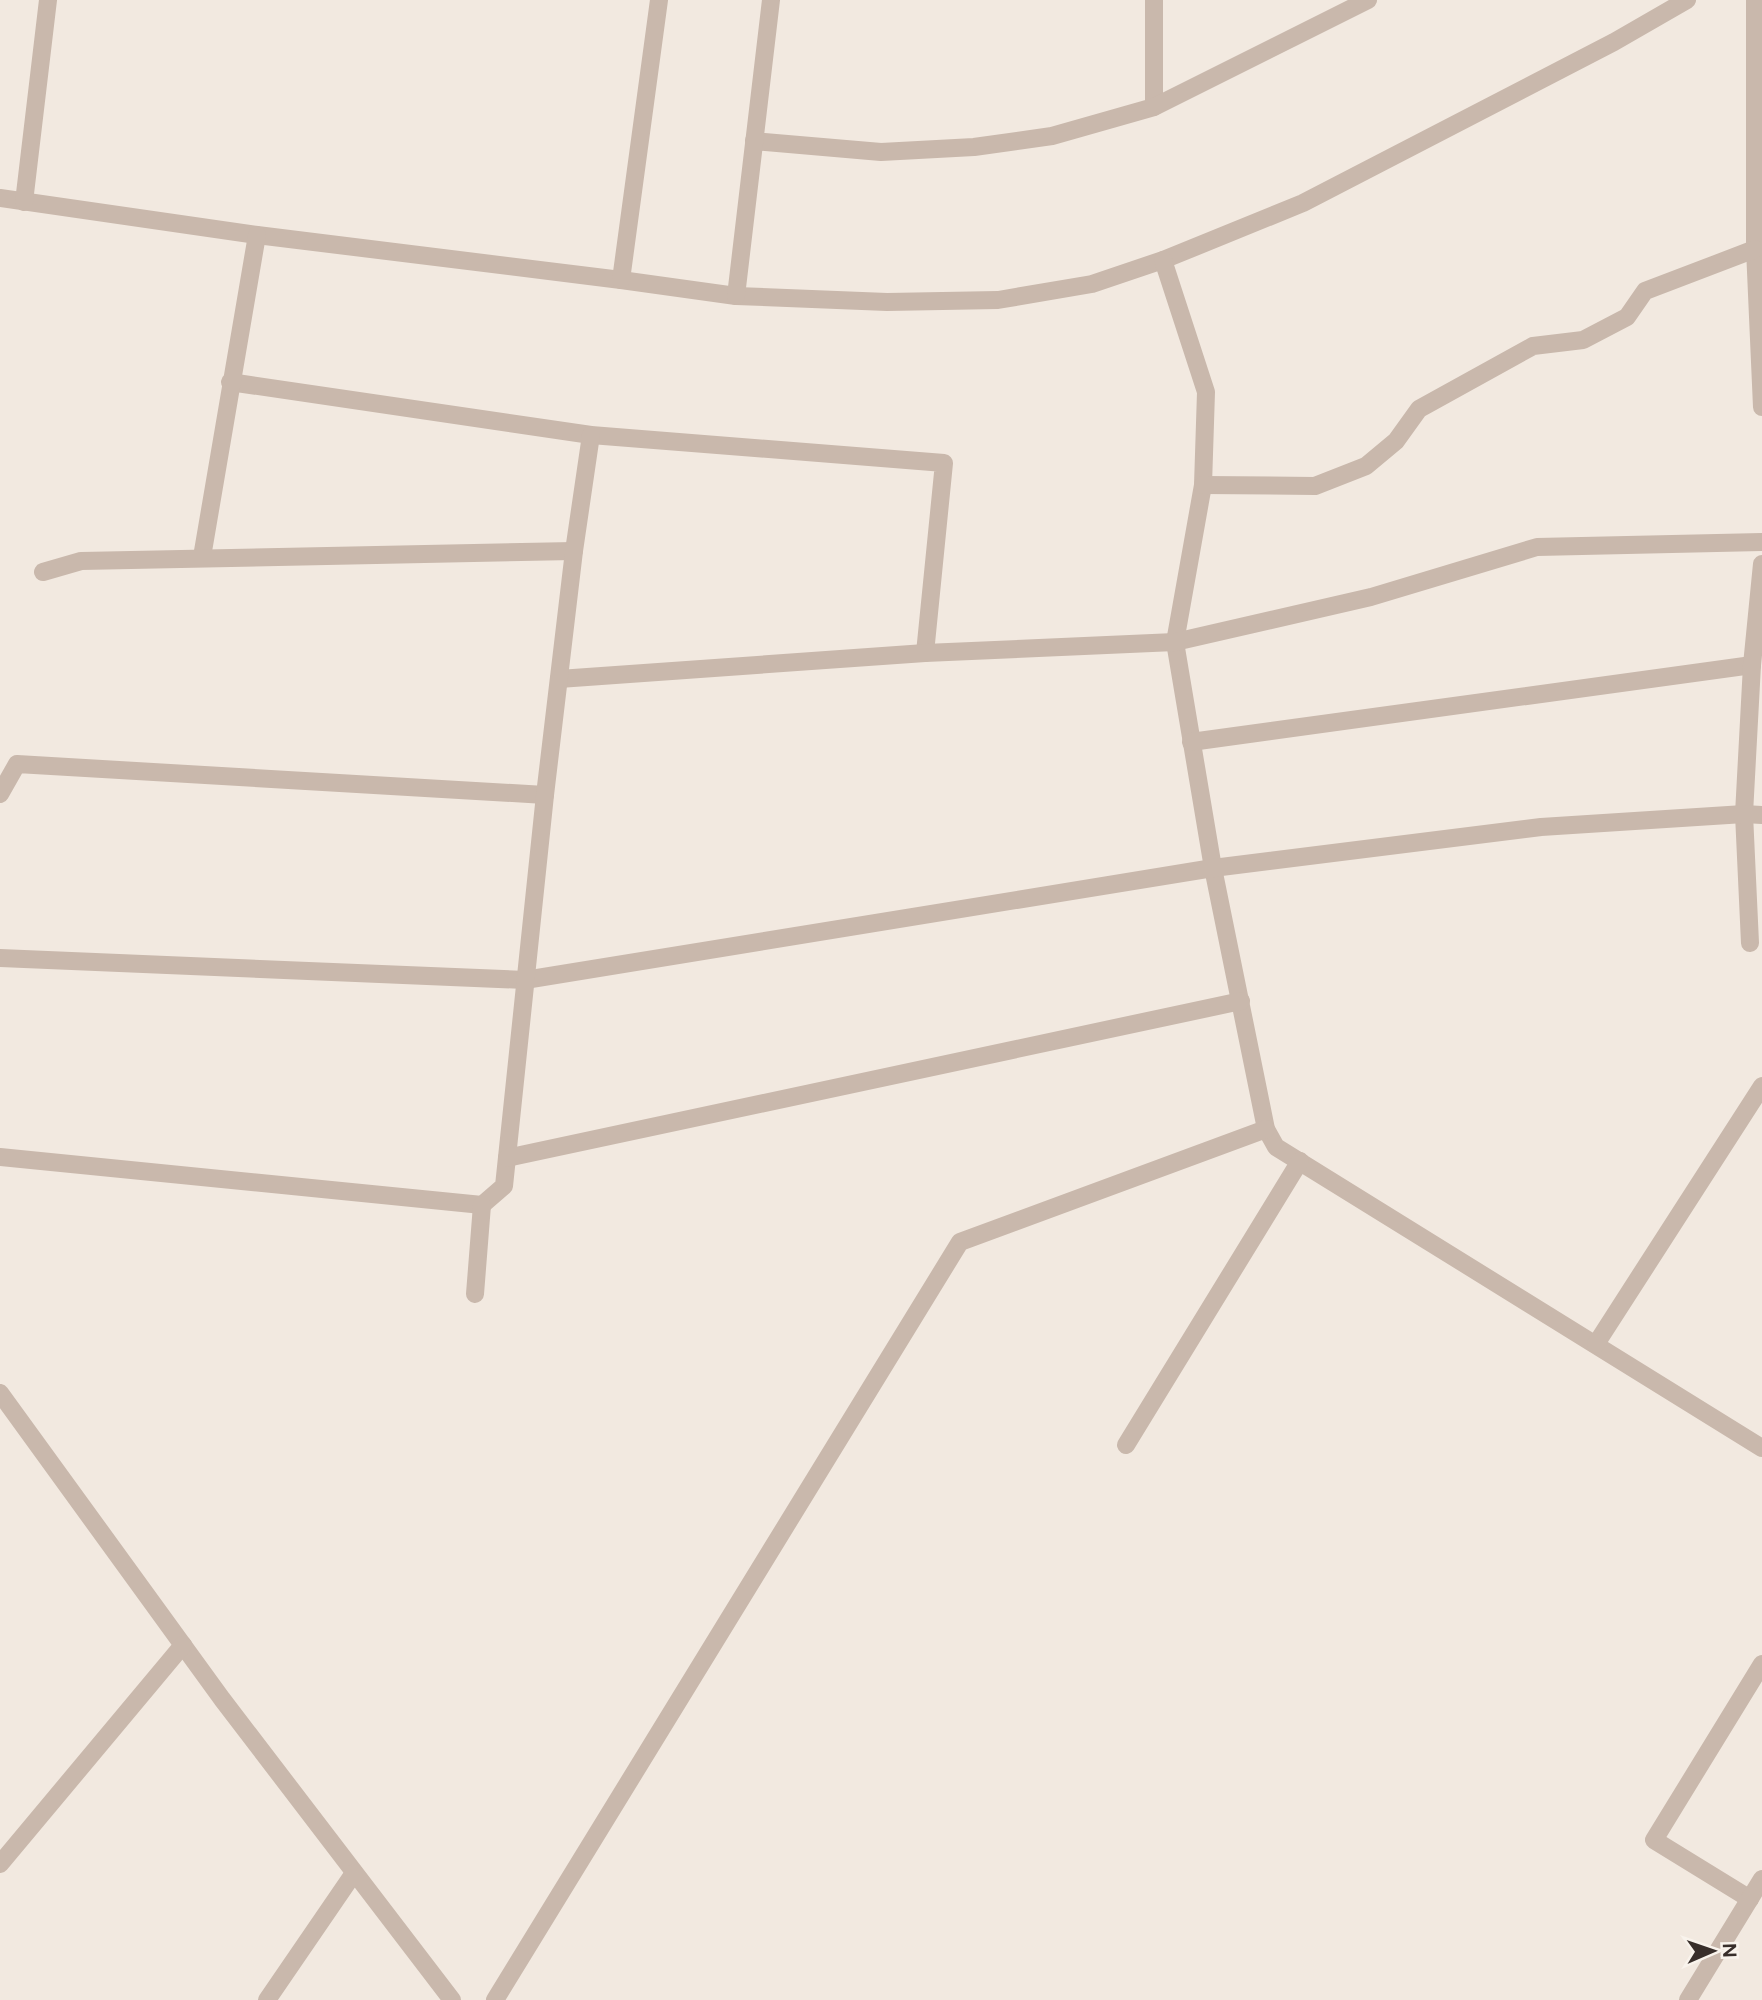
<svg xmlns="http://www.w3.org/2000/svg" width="1762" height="2000" font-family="Figtree,sans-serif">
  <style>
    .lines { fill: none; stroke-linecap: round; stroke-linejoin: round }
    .minor { stroke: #c9b8ac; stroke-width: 18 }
  </style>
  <rect width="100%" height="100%" fill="#f2e9e0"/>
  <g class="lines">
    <g class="minor">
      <polyline points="1755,0 1755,249 1762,407"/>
      <polyline points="1154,107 1154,0"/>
      <polyline points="754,141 881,152 974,147 1052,136 1154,107 1368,0"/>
      <polyline points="0,198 257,235 621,280 736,296 887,302 998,300 1092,284 1163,260 1303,203 1614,42 1687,0"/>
      <polyline points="24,202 48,0"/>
      <polyline points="1163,260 1206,392 1203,485 1175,642 1213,868 1266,1129 1276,1147 1762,1448"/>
      <polyline points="621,280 659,0"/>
      <polyline points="736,296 771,0"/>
      <polyline points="230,382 591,435 944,463 925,653"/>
      <polyline points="1203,485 1315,486 1366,466 1396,441 1419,409 1533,346 1583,340 1627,317 1645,291 1755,249"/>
      <polyline points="202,557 257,235"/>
      <polyline points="43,572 81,561 574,551"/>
      <polyline points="559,679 925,653 1175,642 1371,597 1537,547 1762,542"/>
      <polyline points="1191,742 1752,665"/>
      <polyline points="0,794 17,764 545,795"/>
      <polyline points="1750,943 1744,814 1752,665 1762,564"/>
      <polyline points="0,958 525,980 1213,868 1541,827 1744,814 1762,815"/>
      <polyline points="0,1157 482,1205 504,1186 545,795 574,551 591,435"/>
      <polyline points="507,1158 1241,1001"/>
      <polyline points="475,1294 482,1205"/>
      <polyline points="1596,1344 1762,1086"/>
      <polyline points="0,1393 222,1699 452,2000"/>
      <polyline points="1126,1445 1300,1161"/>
      <polyline points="0,1864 183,1645"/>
      <polyline points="1750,1899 1654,1840 1762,1664"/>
      <polyline points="267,2000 354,1873"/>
      <polyline points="495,2000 960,1242 1266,1129"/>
      <polyline points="1688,2000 1762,1879"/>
    </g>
  </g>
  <g transform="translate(1713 1951) rotate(88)" stroke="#f9f3ec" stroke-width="5" paint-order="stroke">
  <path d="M0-5L12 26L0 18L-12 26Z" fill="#382e2a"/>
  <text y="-10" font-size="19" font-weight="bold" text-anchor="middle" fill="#382e2a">N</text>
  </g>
</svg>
